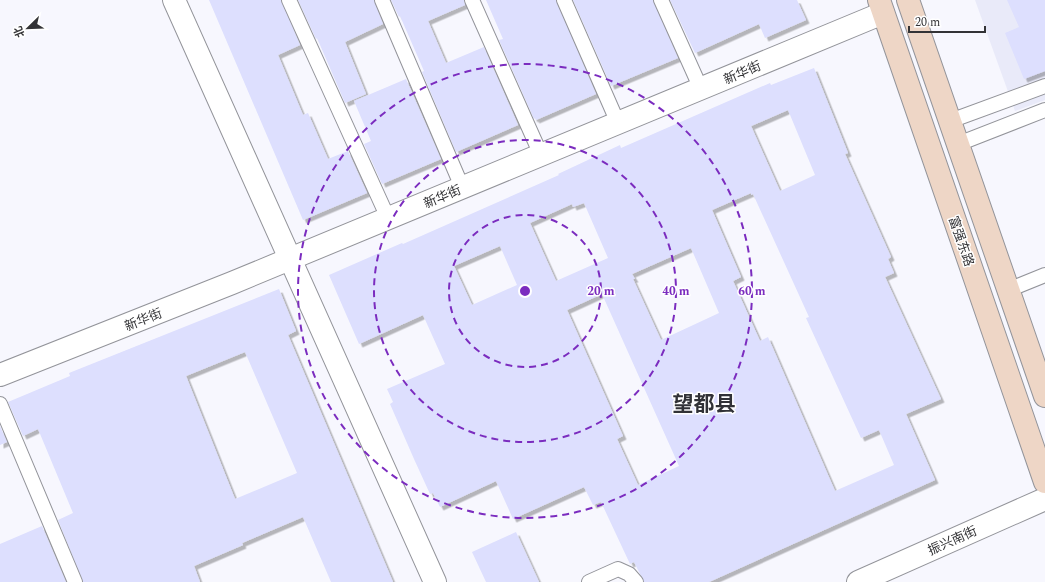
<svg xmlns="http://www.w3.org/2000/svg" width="1045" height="582" font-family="Spectral,'Noto Sans SC',serif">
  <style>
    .built { fill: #e9eaf9 }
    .building { fill: #dddffe; fill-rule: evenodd; filter: url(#shadow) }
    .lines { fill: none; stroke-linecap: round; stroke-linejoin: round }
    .service-casing { stroke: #93949a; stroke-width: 16 }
    .minor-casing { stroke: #93949a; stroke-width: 24 }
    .tertiary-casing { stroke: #93949a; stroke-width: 24 }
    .secondary-casing { stroke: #93949a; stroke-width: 24 }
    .service { stroke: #fff; stroke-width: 14 }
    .minor { stroke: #fff; stroke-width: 22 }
    .tertiary { stroke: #fff; stroke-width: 22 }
    .secondary { stroke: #eed6c6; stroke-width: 22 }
    .ring { fill: none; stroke: #7b2cbf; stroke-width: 2; stroke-dasharray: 7 5 }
    .labels { text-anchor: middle; stroke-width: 3; stroke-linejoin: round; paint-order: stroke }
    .street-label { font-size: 13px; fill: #333336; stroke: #fff }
    .town-label { font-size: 21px; font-weight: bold; fill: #313237; stroke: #fff }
    .centre { fill: #7b2cbf; stroke: #fff; stroke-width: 2 }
    .ring-label { font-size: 12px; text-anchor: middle; font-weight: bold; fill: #7b2cbf; stroke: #fff; stroke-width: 3; stroke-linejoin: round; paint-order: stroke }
  </style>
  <defs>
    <filter id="shadow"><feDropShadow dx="3.5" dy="3.5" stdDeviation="0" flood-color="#0004"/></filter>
  </defs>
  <rect width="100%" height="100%" fill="#f7f7fe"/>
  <polygon class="built" points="975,0 1045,0 1045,100 1015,111"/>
  <g class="building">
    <polygon points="209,0 281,0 300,45 278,55 303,115 308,113 328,159 348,151 367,193 303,220"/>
    <polygon points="298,0 374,0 383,24 345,42 366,94 345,103 317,38 316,39"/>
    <polygon points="391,0 464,0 465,5 428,21 446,63 484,47 518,125 456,152 422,72 424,71 400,16 399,17"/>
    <polygon points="486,0 556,0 596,94 536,120 535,118 534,119 499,40 503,39"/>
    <polygon points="573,0 653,0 678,58 611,86"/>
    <polygon points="670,0 797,0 806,20 765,38 759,24 695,53"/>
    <polygon points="1007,0 1045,0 1045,71 1024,79 1005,33 1019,27"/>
    <path d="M814,68L848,153L845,154L891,257L888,259L894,273L885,277L941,399L906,414L935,480L709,582H644L634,562L630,564L601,502L593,505L584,487L513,519L496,481L440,507L433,493L430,494L414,459L390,404L393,402L387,389L445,364L423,315L359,344L329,275L402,243L403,244L559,175L558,174L620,145L621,148L770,83L771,85ZM788,110L815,175L780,191L751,126ZM751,193V195L753,194L809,317L806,318L861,438L879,430L894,465L835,491L768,337L760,341L733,281L741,277L712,210ZM584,203L608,258L556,281L530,223L572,204L573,207ZM500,246L517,285L472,305L454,266ZM691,248L719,313L661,340L633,279H635L632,274ZM602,294L679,466L638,485L617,439L623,436L567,310Z"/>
    <polygon points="406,79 441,159 382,184 364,144 371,141 354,101"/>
    <path d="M279,289L296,331L288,335L393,582H331L303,517L242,543L243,545L194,566L200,582H83L58,520L73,513L38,429L23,436L8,402L70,376L69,373ZM245,352L297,473L235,499L186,376Z"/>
    <polygon points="0,426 7,442 0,445"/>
    <polygon points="42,526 66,582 0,582 0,544"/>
    <polygon points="516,532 539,582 486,582 472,552"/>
  </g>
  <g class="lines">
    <defs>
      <g id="service">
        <polyline points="289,0 388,218"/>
        <polyline points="382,0 462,187"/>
        <polyline points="472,0 541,155"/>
        <polyline points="564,0 618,123"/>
        <polyline points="661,0 701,89"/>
        <polyline points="950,121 1045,86"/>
        <polyline points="958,144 1045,110"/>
        <polyline points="1008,290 1045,275"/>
        <polyline points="0,404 75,582"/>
        <polyline points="589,582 618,569 629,574 636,582"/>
      </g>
      <g id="minor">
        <polyline points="174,0 435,582"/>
        <polyline points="0,375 232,283 883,13"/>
      </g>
      <polyline id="tertiary" points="858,582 1045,499"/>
      <g id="secondary">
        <polyline points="879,0 1045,482"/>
        <polyline points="908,0 1045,396"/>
      </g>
    </defs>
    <use href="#service" class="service-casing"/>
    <use href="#minor" class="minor-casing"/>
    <use href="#tertiary" class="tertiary-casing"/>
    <use href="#secondary" class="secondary-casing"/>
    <use href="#service" class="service"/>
    <use href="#minor" class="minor"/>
    <use href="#tertiary" class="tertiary"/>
    <use href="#secondary" class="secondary"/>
  </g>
  <g class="ring">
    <circle cx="525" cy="291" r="76"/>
    <circle cx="525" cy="291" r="151"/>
    <circle cx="525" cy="291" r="227"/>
  </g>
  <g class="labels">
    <g class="street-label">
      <text transform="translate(742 72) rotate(-23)" y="5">新华街</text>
      <text transform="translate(442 196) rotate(-23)" y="5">新华街</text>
      <text transform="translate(962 241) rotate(71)" y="5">富强东路</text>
      <text transform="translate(143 319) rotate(-22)" y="5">新华街</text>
      <text transform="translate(952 540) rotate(-24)" y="5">振兴南街</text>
    </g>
    <g class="town-label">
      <text x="704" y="411">望都县</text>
    </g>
  </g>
  <circle cx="525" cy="291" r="6" class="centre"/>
  <g class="ring-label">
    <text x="601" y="295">20 m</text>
    <text x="676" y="295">40 m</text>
    <text x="752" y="295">60 m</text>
  </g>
  <g transform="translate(28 28) rotate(247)" stroke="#ffffff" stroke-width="3" paint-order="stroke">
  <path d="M0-3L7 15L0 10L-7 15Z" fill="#333336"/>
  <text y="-6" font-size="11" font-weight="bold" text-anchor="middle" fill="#333336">北</text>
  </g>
  <path d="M909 26v6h76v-6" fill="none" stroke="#333336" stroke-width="2"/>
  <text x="915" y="26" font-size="12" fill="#333336" stroke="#ffffff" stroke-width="3" paint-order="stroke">20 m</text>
</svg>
